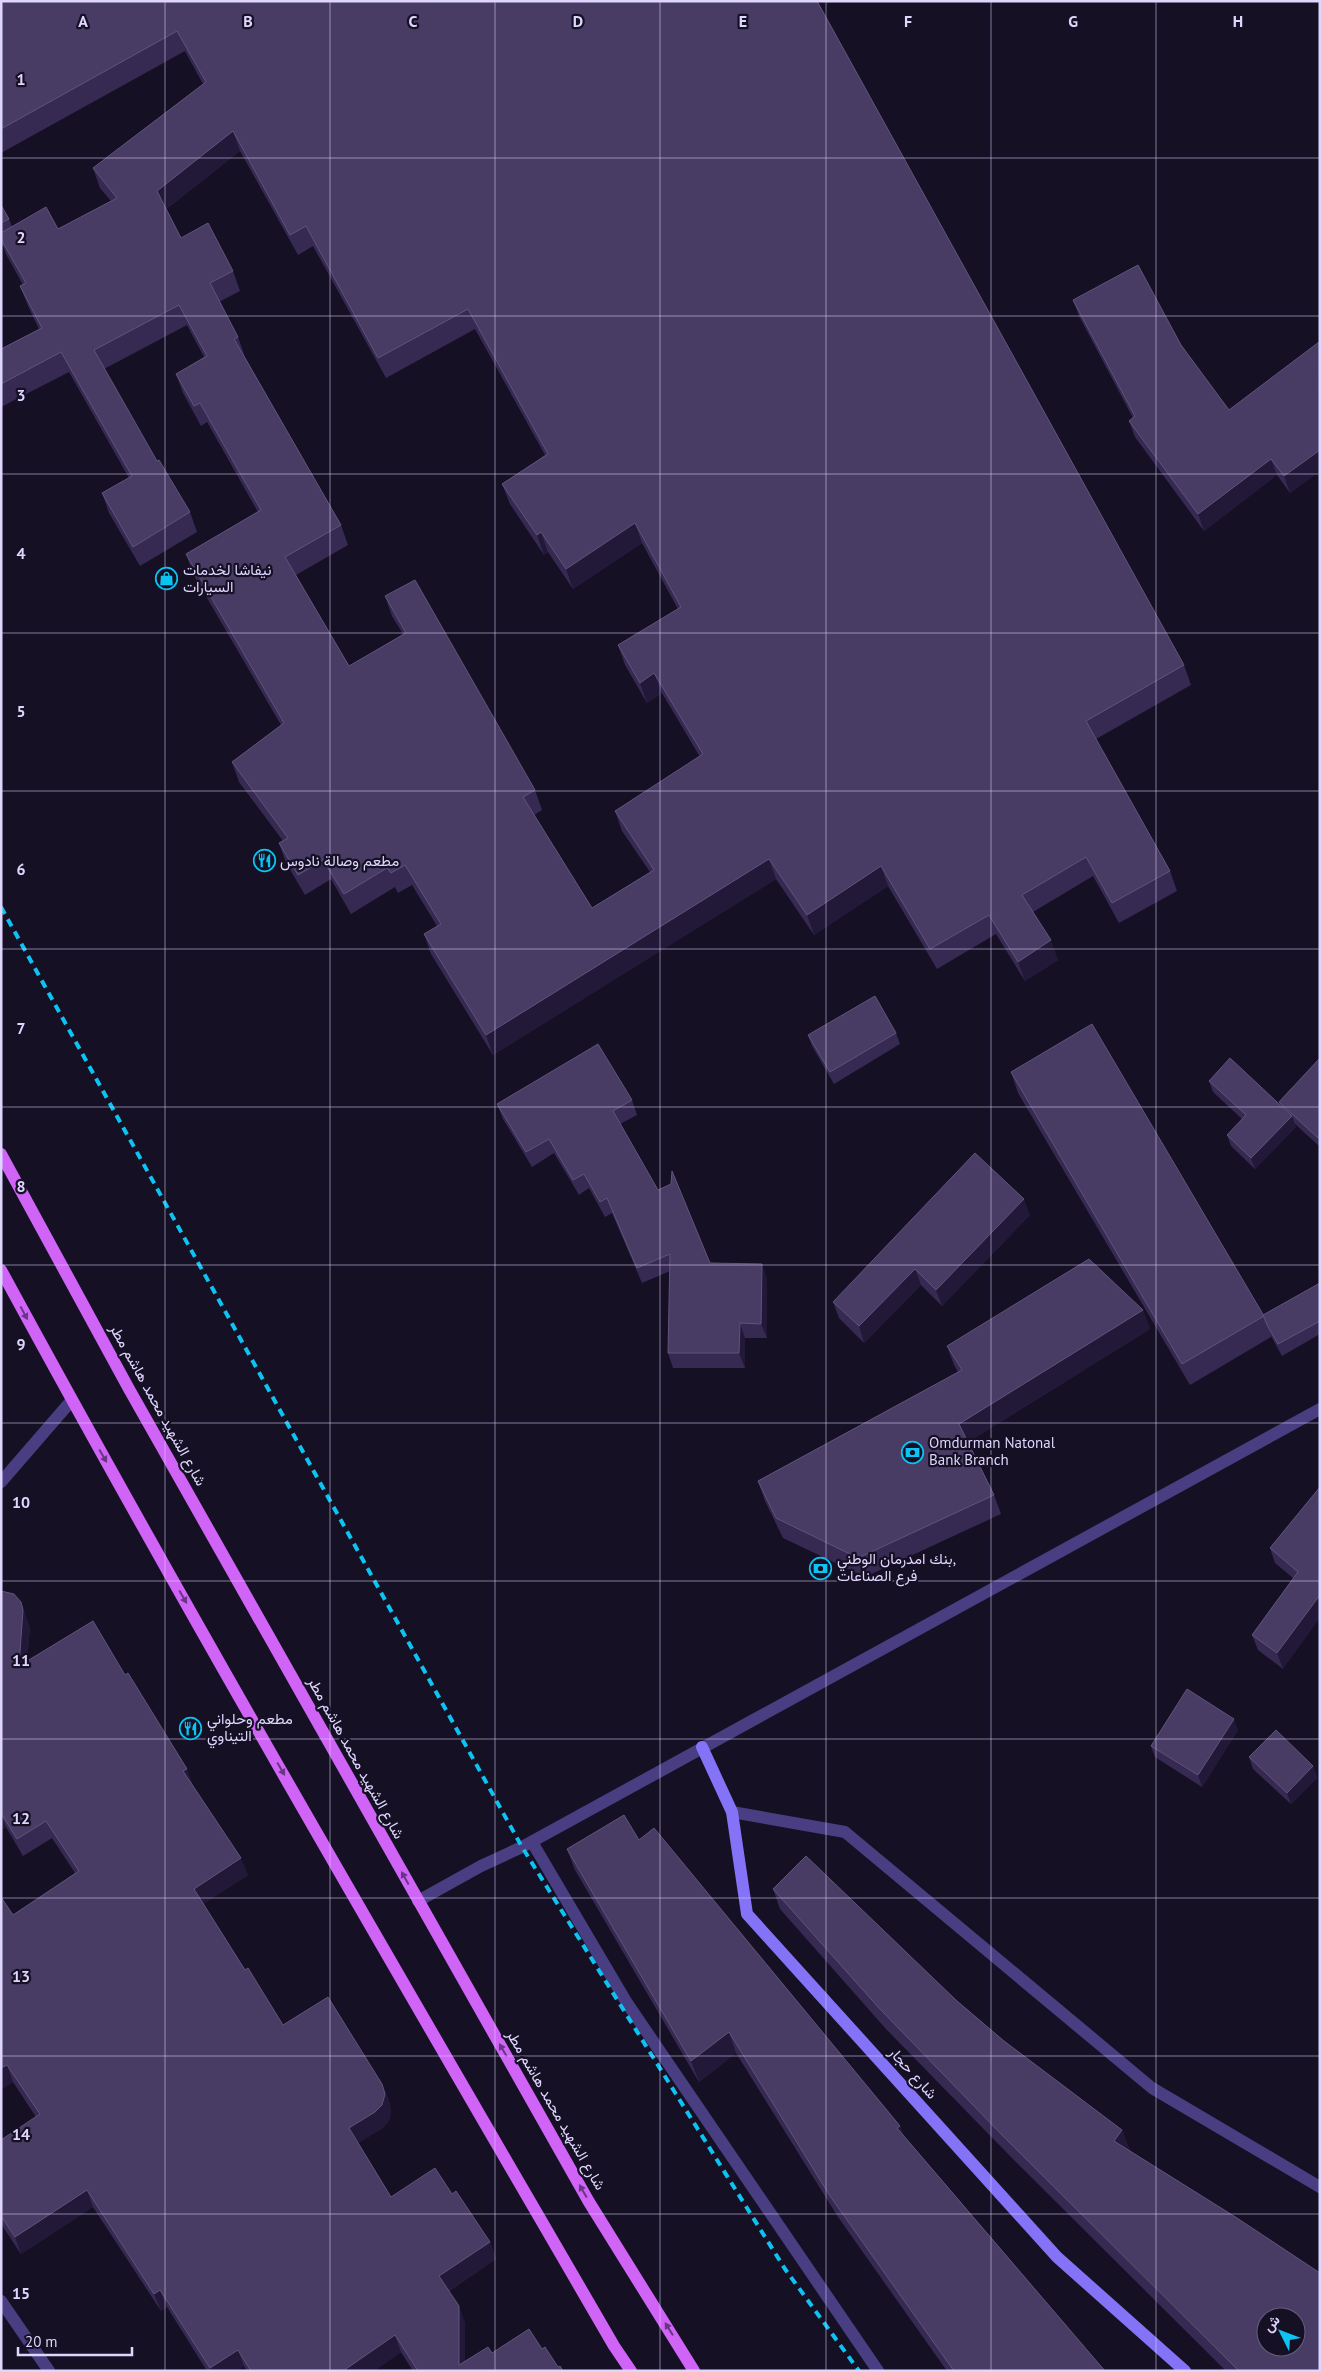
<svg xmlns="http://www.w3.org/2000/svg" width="1321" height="2372" font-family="'PT Sans',Vazirmatn,sans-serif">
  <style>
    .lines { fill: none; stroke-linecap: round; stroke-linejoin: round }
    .lane { stroke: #483e81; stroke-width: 12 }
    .street { stroke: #483e81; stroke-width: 12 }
    .secondary { stroke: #8473f7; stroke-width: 12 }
    .primary { stroke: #cf64f7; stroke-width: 12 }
    .rail { stroke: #0dc3f2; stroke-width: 4; stroke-dasharray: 8 6; stroke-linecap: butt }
    .wall { fill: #372a52; fill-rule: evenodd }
    .shaded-wall { fill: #221838 }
    .building { fill: #493c64; stroke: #60547c; fill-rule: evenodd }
    .oneway { fill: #693684 }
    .grid { fill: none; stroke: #dfd6fd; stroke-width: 1; stroke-opacity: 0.55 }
    .labels { text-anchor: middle; stroke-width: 4.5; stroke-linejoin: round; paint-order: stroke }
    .poi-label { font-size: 15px; fill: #dfd6fd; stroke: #161025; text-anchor: start }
    .street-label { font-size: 15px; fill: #dfd6fd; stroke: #161025 }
    .grid-label { font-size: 16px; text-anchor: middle; font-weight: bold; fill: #dfd6fd; stroke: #161025; stroke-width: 4.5; stroke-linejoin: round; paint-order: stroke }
  </style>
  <rect width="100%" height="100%" fill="#161025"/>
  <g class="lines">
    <polyline class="lane" points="532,1842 627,2003 878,2371"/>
    <g class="street">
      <polyline points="1,1482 72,1400"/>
      <polyline points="732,1812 845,1832 1152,2088 1320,2187"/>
      <polyline points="418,1901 481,1866 522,1847 1320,1409"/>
      <polyline points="1,2301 49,2371"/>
    </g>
    <polyline class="secondary" points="702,1747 732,1812 747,1914 1057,2257 1185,2371"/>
    <g class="primary">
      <polyline points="1,1154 129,1389 589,2202 694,2371"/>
      <path d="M1,1270C198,1633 407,1989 614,2346L631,2371"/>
    </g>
    <polyline class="rail" points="1,907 522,1847 785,2269 859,2371"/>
  </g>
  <g class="wall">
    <path d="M1,1H817L1184,665L1191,685L1096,739L1170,871L1177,891L1119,923L1093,876L1033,912L1058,960L1025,981L996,934L937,969L888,886L814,935L776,879L493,1055L431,954L424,934L437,926L412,885L398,893L395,887L351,914L331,879L305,895L286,863L279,843L283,841L239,782L232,762L281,725L193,574L186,554L258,512L207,422L201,426L183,393L176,374L204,357L187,325L104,369L157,461L190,512L197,532L140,566L109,513L102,493L129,478L69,372L1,407V349L39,329L28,306L20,286L23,285L6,254L3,246L1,247V205L9,219L12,227L58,229L111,201L100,188L93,168L203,84L185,51L1,153ZM240,151L298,255L313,246L386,378L475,329L545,455L502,484L510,504L544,555L548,552L573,589L642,543L678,609L618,645L625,665L647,703L662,693L700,757L615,811L622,831L650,872L592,908L534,815L542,810L535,790L385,596L392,616L403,634L349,666L296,575L348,545L341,525L245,357L238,337L219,302L240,291L233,271L181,238L166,209Z"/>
    <polygon points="1073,300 1181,345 1229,410 1320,343 1320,471 1290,493 1277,475 1204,531 1135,437 1129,421 1133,418 1079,316"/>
    <polygon points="896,1033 900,1044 834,1084 812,1046 808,1035"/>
    <polygon points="1320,1058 1320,1147 1294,1123 1296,1127 1255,1169 1231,1146 1227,1135 1242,1119 1213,1092 1209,1081 1281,1106 1279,1102"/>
    <polygon points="1011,1072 1263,1315 1320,1283 1320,1334 1282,1356 1271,1336 1271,1337 1190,1385 1018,1093"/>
    <polygon points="632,1100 637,1115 620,1124 658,1190 710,1263 767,1278 767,1338 745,1338 745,1368 673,1368 668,1353 670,1271 642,1283 612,1213 605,1217 589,1188 579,1195 554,1153 532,1167 503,1119 497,1104"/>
    <polygon points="1030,1215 942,1306 921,1285 864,1343 839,1318 833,1302"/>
    <polygon points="1143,1310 1150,1329 968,1442 994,1495 1001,1514 865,1577 783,1538 765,1501 758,1481 958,1372 954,1365 947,1346"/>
    <polygon points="1320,1487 1283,1669 1258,1650 1252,1635 1293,1578 1275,1563 1270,1548"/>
    <polygon points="1,1591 30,1627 27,1661 125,1675 248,1875 203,1904 245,1970 283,2025 382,2084 389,2101 391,2111 389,2121 381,2129 358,2143 391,2197 452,2194 490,2242 496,2259 449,2291 465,2323 465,2362 492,2353 542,2349 558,2367 563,2371 413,2371 401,2352 374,2371 247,2371 244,2366 237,2371 207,2371 167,2307 161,2311 93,2207 21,2254 1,2224 1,2140 36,2117 13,2082 1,2089 1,1897 13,1915 75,1873 52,1838 23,1856 6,1827 1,1830"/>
    <polygon points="1238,1730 1202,1787 1155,1757 1151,1746"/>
    <polygon points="1249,1757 1313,1766 1317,1778 1291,1804 1253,1769"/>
    <polygon points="639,1840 900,2126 904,2136 1105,2371 947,2371 838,2217 736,2053 699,2082 575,1870 567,1849"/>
    <polygon points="773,1889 957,2001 1004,2041 1122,2130 1130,2151 1320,2371 1226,2371 1011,2157 886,2029 780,1909"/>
  </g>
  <g class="shaded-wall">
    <polygon points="233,131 240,151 164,210 157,191"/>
    <polygon points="1320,450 1320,471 1290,493 1284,476"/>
    <polygon points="1271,459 1277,475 1204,531 1198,514"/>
    <polygon points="635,523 642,543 573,589 566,569"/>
    <polygon points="541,532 548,552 544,555 537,535"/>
    <polygon points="654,673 662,693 647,703 640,683"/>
    <polygon points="769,859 776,879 493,1055 486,1035"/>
    <polygon points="881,866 888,886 814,935 807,915"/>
    <polygon points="1051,940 1058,960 1025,981 1018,962"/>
    <polygon points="1292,1116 1296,1127 1255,1169 1251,1158"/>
    <polygon points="1024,1199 1030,1215 942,1306 936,1290"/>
    <polygon points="762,1264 767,1278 767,1338 761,1324"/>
    <polygon points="915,1269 921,1285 864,1343 859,1326"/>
    <polygon points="1143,1310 1150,1329 966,1443 959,1424"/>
    <polygon points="740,1323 745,1338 745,1368 739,1353"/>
    <polygon points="1320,1595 1320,1618 1283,1669 1277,1653"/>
    <polygon points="21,1602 30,1627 25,1682 19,1666"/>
    <polygon points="1234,1719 1238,1730 1202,1787 1198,1775"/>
    <polygon points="1313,1766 1317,1778 1291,1804 1287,1793"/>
    <polygon points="187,1769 193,1785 183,1771"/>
    <polygon points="1,1814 6,1827 1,1830"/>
    <polygon points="241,1858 248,1875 200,1906 194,1889"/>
    <polygon points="729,2032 736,2053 699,2082 691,2061"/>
    <polygon points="7,2065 13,2082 1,2089 1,2068"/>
    <polygon points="382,2084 389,2101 391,2111 389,2121 381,2129 355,2145 349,2128"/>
    <polygon points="900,2126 908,2147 897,2128"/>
    <polygon points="1122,2130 1130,2151 1114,2141"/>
    <polygon points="87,2190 93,2207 21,2254 15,2237"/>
    <polygon points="490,2242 496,2259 445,2293 439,2276"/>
    <polygon points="160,2290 167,2307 161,2311 154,2294"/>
    <polygon points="459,2306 465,2323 465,2371 459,2365"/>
    <polygon points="395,2335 401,2352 374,2371 343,2371"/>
    <polygon points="238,2350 244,2366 237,2371 211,2371 210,2368"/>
  </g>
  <g class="building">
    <path d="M1,1H817L1184,665L1086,721L1170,871L1112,903L1086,857L1022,895L1051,940L1018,962L989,915L930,949L881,866L807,915L769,859L486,1035L424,934L441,924L405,865L391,873L387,868L344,894L323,860L298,875L279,843L288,838L232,762L284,723L186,554L261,510L200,403L194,406L176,374L207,356L179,305L94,350L157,461L159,460L190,512L133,547L102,493L132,476L61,352L1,384V349L42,328L20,286L26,283L1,239V233L46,207L58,229L117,198L93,168L206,82L177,31L1,129ZM233,131L290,235L306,226L378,358L468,309L548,454L502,484L537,535L541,532L566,569L635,523L681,607L618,645L640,683L654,673L703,754L615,811L654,870L592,908L523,797L535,790L415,580L385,596L406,633L349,666L285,557L341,525L234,339L238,337L210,283L233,271L208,223L181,238L157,191Z"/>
    <polygon points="1,205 9,219 1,223"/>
    <polygon points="1138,265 1181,345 1229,410 1319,342 1320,450 1284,476 1271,459 1198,514 1129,421 1135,416 1073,300"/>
    <polygon points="875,996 896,1033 830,1072 808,1035"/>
    <polygon points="1092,1024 1264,1316 1182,1364 1011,1072"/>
    <polygon points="598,1044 632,1100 613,1111 658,1190 671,1184 672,1171 710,1263 762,1264 761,1324 740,1323 739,1353 668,1353 670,1254 637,1268 607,1198 600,1202 584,1174 573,1180 549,1139 526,1152 497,1104"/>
    <polygon points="1230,1058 1292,1116 1251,1158 1227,1135 1246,1115 1209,1081"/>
    <polygon points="1320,1058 1320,1137 1318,1138 1279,1102"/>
    <polygon points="975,1153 1024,1199 936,1290 915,1269 859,1326 833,1302"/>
    <polygon points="1089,1259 1143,1310 959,1424 994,1495 858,1558 776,1518 758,1481 962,1370 947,1346"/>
    <polygon points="1320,1283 1320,1321 1278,1344 1267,1325 1263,1315"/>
    <polygon points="1320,1487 1320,1595 1277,1653 1252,1635 1298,1572 1270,1548"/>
    <polygon points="1,1591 14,1594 21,1602 23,1610 19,1666 93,1621 125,1675 128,1673 187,1769 183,1771 241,1858 194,1889 245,1970 248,1968 283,2025 328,1997 382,2084 385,2094 382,2105 375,2112 349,2128 391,2197 435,2168 452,2194 456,2191 490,2242 439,2276 459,2306 459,2365 488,2347 492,2353 529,2329 542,2349 545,2347 558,2367 560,2366 563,2371 418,2371 395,2335 343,2371 251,2371 238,2350 210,2368 160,2290 154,2294 87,2190 15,2237 1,2216 1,2140 40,2114 7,2065 1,2068 1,1897 13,1915 79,1871 46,1821 17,1839 1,1813"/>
    <polygon points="1187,1689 1234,1719 1198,1775 1151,1746"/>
    <polygon points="1276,1730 1313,1766 1287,1793 1249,1757"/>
    <polygon points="624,1815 639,1840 654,1828 900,2126 897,2128 1105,2371 954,2371 830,2196 729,2032 691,2061 567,1849"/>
    <path d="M806,1856L957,2001L1004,2041L1122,2130L1114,2141L1237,2218L1320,2273V2371H1239L1003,2136L879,2008L773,1889ZM1266,2317H1296V2347H1266Z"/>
  </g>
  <defs><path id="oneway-solid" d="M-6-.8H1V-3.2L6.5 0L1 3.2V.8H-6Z" transform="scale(1.25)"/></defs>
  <g class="oneway">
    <use href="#oneway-solid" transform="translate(24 1313) rotate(62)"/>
    <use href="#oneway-solid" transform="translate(103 1456) rotate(60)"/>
    <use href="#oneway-solid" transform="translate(183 1597) rotate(60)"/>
    <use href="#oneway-solid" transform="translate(281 1769) rotate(60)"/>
    <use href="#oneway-solid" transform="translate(405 1878) rotate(-119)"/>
    <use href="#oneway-solid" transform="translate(503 2050) rotate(-120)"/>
    <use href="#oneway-solid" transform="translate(583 2191) rotate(-120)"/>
    <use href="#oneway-solid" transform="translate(669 2329) rotate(-122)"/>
  </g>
  <path class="grid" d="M165,1V2371M330,1V2371M495,1V2371M660,1V2371M826,1V2371M991,1V2371M1156,1V2371M1,158H1320M1,316H1320M1,474H1320M1,633H1320M1,791H1320M1,949H1320M1,1107H1320M1,1265H1320M1,1423H1320M1,1581H1320M1,1739H1320M1,1898H1320M1,2056H1320M1,2214H1320"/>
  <defs>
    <symbol id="shop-ring" viewBox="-11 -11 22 22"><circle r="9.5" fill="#161025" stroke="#0dc3f2" stroke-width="1.5"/><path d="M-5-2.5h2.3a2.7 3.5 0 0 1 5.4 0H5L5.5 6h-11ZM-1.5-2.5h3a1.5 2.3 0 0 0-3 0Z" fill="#0dc3f2"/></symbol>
    <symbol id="restaurant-ring" viewBox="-11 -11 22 22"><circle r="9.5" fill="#161025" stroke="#0dc3f2" stroke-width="1.5"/><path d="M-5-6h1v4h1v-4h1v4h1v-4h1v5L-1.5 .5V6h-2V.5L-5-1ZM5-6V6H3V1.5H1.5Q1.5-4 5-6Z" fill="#0dc3f2"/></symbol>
    <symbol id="bank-ring" viewBox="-11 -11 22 22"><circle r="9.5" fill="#161025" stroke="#0dc3f2" stroke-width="1.5"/><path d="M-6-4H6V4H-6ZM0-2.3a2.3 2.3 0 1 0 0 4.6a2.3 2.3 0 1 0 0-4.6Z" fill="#0dc3f2"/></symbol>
  </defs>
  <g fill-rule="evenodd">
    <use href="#shop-ring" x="154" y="566" width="25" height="25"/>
    <use href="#restaurant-ring" x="252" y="848" width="25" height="25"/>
    <use href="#bank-ring" x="900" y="1440" width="25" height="25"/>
    <use href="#bank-ring" x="808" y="1556" width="25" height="25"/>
    <use href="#restaurant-ring" x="178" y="1716" width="25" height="25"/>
  </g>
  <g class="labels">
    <g class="poi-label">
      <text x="183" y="575">نيفاشا لخدمات<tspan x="183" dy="17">السيارات</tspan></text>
      <text x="280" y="866">مطعم وصالة نادوس</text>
      <text x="929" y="1448">Omdurman Natonal<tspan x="929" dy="17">Bank Branch</tspan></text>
      <text x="837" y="1564">بنك امدرمان الوطني,<tspan x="837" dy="17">فرع الصناعات</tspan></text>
      <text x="207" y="1724">مطعم وحلواني<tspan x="207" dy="17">التيناوي</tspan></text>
    </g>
    <g class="street-label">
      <text transform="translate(158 1405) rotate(61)" y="5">شارع الشهيد محمد هاشم مطر</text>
      <text transform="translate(356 1758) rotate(61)" y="5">شارع الشهيد محمد هاشم مطر</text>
      <text transform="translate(913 2073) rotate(48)" y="5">شارع حجار</text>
      <text transform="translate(556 2110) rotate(60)" y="5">شارع الشهيد محمد هاشم مطر</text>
    </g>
  </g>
  <g class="grid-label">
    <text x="83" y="27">A</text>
    <text x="248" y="27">B</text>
    <text x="413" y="27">C</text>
    <text x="578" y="27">D</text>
    <text x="743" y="27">E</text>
    <text x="908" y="27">F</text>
    <text x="1073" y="27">G</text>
    <text x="1238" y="27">H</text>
    <text x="21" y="85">1</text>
    <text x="21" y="243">2</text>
    <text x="21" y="401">3</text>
    <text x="21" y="559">4</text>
    <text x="21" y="717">5</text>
    <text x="21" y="875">6</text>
    <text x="21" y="1034">7</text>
    <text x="21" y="1192">8</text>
    <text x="21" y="1350">9</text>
    <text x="21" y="1508">10</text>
    <text x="21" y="1666">11</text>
    <text x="21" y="1824">12</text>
    <text x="21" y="1982">13</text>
    <text x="21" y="2140">14</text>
    <text x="21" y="2299">15</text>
  </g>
  <rect width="1321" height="2372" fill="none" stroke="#dfd6fd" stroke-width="5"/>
  <g transform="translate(1281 2332) rotate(312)"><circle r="24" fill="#161025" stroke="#665f7b"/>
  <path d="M0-4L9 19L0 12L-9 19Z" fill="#0dc3f2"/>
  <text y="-8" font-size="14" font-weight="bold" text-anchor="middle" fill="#dfd6fd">ش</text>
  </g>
  <path d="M18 2347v8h114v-8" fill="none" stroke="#dfd6fd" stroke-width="2.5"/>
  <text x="25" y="2347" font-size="15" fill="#dfd6fd" stroke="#161025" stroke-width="4" paint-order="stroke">20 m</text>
</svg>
